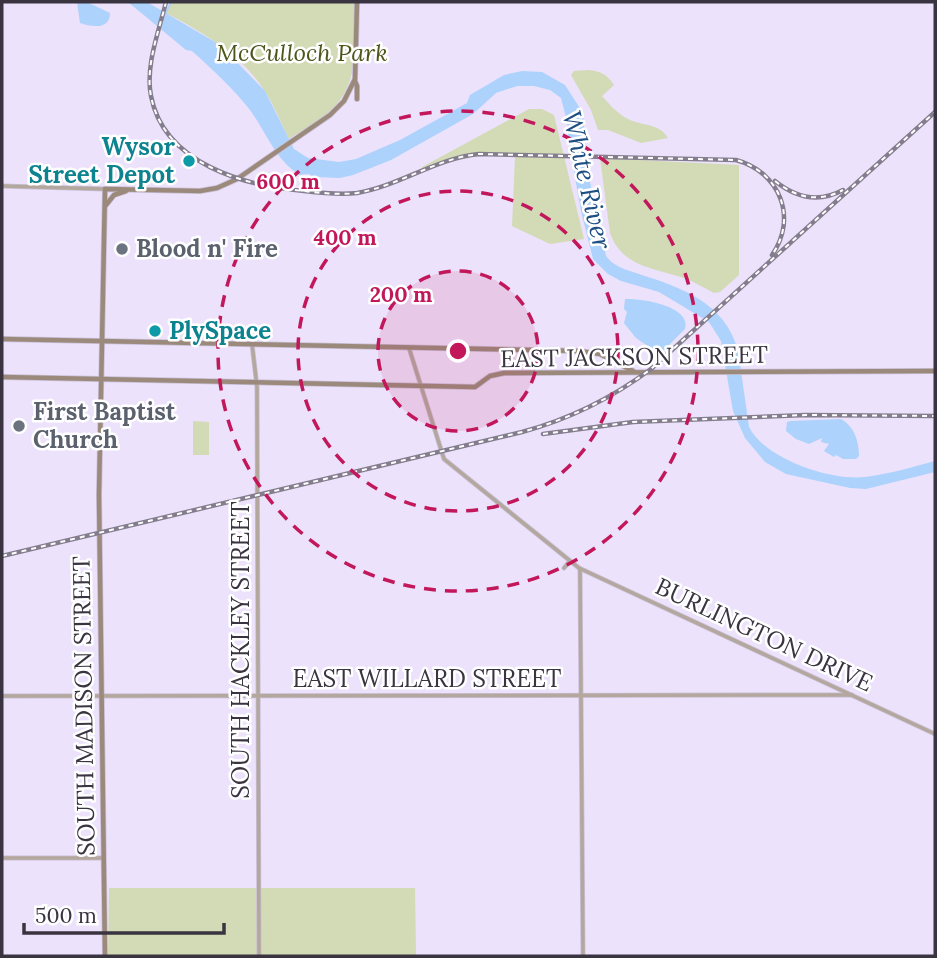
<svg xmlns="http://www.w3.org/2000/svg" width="937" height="958" font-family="Lora,serif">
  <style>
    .green { fill: #d3dab6 }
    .water { fill: #add2fc }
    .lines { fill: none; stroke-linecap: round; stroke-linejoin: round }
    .stream { stroke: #add2fc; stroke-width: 2 }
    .tertiary-casing { stroke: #c8bfd6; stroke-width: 5 }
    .secondary-casing { stroke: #c8bfd6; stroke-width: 6 }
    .tertiary { stroke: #b4a89e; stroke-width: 3.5 }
    .secondary { stroke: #9b8a7b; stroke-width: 4.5 }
    .rail-casing { stroke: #847d8e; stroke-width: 4.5 }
    .rail { stroke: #fff; stroke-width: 2; stroke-dasharray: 5; stroke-linecap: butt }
    .ring { fill: none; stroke: #c2185b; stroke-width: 3.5; stroke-dasharray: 12 9 }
    .culture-dot { fill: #0f9aa8; stroke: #fff; stroke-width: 2.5 }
    .worship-dot { fill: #6b7280; stroke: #fff; stroke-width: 2.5 }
    .labels { text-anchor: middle; stroke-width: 5; stroke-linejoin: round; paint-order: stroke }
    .park-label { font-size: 24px; font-style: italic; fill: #4d551b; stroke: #fff }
    .culture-label { font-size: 24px; font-weight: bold; fill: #0d838f; stroke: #fff; text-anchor: end }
    .worship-label { font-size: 24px; font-weight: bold; fill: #5b616d; stroke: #fff; text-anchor: start }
    .street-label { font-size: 24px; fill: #393440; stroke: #fff }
    .water-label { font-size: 26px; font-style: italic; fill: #1d4f83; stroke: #fff }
    .centre { fill: #c2185b; stroke: #fff; stroke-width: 3.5 }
    .ring-label { font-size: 21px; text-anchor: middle; font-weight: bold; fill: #c2185b; stroke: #fff; stroke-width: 5; stroke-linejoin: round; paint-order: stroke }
  </style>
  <rect width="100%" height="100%" fill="#ece2fb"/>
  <g class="green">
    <path d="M171,2H355C354,37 361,80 334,107C322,120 304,129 289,139C281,123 274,105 264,90C242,55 202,32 166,13Z"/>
    <path d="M588,70C600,71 607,74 614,85L602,96C610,105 617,113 628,119C641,126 660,123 668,138L641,143L608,130H598L591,110L571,75L574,71Z"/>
    <path d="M529,109H542L554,115L584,239L550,244L512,226L515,157C476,151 458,157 421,170L422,167Z"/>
    <path d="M600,158L739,165V275L720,292L714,293C704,288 695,282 684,278C654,268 622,267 610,233Z"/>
    <polygon points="193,421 209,422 209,455 193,455"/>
    <polygon points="415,888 416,956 108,956 109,888"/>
  </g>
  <g class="water">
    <path d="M77,2H87L110,13C110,30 92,27 80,23Z"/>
    <path d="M128,2H147L220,45L265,91L294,149L308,158L339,162L356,159L400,140L467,103L470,95L504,75L522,71L542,72L565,85L583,113L588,173L606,256C614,267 627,270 639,274C682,288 724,302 738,350L749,427C765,459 831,481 865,477C889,474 913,467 935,461V472L866,489L850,488L786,474L765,462L745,438L733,411L721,341L709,322L659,292L621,281L608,274L593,259L581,211L569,144L567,121L561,98L550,90L534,86H517L496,93L473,114L391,160L353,175L340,178L315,177L308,174L300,175C276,161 266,132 250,110C233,88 213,70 192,51L186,50Z"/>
    <path d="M625,299C641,298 692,306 685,329L664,350L658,353L636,338L624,323L627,312L624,309Z"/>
    <path d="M841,419C854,426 859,441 859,456L856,459H843L836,455L834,457L824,451L829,444L821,442L822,438L809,444L796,439L786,431L787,422L791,421Z"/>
  </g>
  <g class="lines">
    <polyline class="stream" points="166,13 171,2"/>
    <defs>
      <g id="tertiary">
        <polyline points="2,186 105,189"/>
        <polyline points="252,344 257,387 259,956"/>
        <polyline points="409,348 444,459 579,568 935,734"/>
        <polyline points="564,568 569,562"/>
        <polyline points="580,569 583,956"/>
        <polyline points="2,696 852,695"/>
        <polyline points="2,858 103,858"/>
      </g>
      <g id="secondary">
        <polyline points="355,81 357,86 357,99"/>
        <polyline points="106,205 114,195 126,191"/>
        <polyline points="2,339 579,351 600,354 633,371"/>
        <polyline points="2,377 475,387 490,376 504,373 935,371"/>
        <polyline points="105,956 99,495 105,189 200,191 217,188 237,179 330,115 344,101 355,79 357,2"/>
      </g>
    </defs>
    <use href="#tertiary" class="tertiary-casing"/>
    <use href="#secondary" class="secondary-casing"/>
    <use href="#tertiary" class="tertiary"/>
    <use href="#secondary" class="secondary"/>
    <defs>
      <g id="rail">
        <path d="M166,2C159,31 145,66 151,96C164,164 245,186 304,191C321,193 340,195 357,193C399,186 437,158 479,154L736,160C780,172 798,218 772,255"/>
        <path d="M775,181C796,198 819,203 843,190"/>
        <polyline points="543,434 633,422 806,415 935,416"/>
        <path d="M2,556L522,432C570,419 612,398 651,369L935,112"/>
      </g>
    </defs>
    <use href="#rail" class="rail-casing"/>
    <use href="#rail" class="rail"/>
  </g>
  <circle cx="458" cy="351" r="80" fill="#c2185b" fill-opacity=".12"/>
  <g class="ring">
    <circle cx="458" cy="351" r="80"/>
    <circle cx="458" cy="351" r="160"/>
    <circle cx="458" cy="351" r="240"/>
  </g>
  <g class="culture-dot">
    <circle cx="189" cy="161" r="7"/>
    <circle cx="155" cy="331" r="7"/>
  </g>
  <g class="worship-dot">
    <circle cx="122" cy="249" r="7"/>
    <circle cx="19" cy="426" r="7"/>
  </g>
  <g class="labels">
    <g class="park-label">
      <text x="302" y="61">McCulloch Park</text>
    </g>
    <g class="culture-label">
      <text x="175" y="155">Wysor<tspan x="175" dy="28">Street Depot</tspan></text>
      <text x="169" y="339" text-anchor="start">PlySpace</text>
    </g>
    <g class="worship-label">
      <text x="136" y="257">Blood n' Fire</text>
      <text x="33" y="420">First Baptist<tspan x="33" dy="28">Church</tspan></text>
    </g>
    <g class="street-label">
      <text transform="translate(634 357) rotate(-1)" y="8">EAST JACKSON STREET</text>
      <text transform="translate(764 635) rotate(25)" y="8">BURLINGTON DRIVE</text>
      <text transform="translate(241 650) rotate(-90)" y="8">SOUTH HACKLEY STREET</text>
      <text x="427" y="687">EAST WILLARD STREET</text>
      <text transform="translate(84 706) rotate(-91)" y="8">SOUTH MADISON STREET</text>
    </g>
    <g class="water-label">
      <text transform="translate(587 180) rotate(77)" y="9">White River</text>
    </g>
  </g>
  <circle cx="458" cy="351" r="10" class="centre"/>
  <g class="ring-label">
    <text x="288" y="189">600 m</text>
    <text x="345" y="245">400 m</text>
    <text x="401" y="302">200 m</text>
  </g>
  <rect width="937" height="958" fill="none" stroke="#393440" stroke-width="7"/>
  <path d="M24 923v10h200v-10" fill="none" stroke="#393440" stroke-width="3.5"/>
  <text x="35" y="923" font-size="21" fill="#393440" stroke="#ffffff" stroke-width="5" paint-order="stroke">500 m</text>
</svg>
